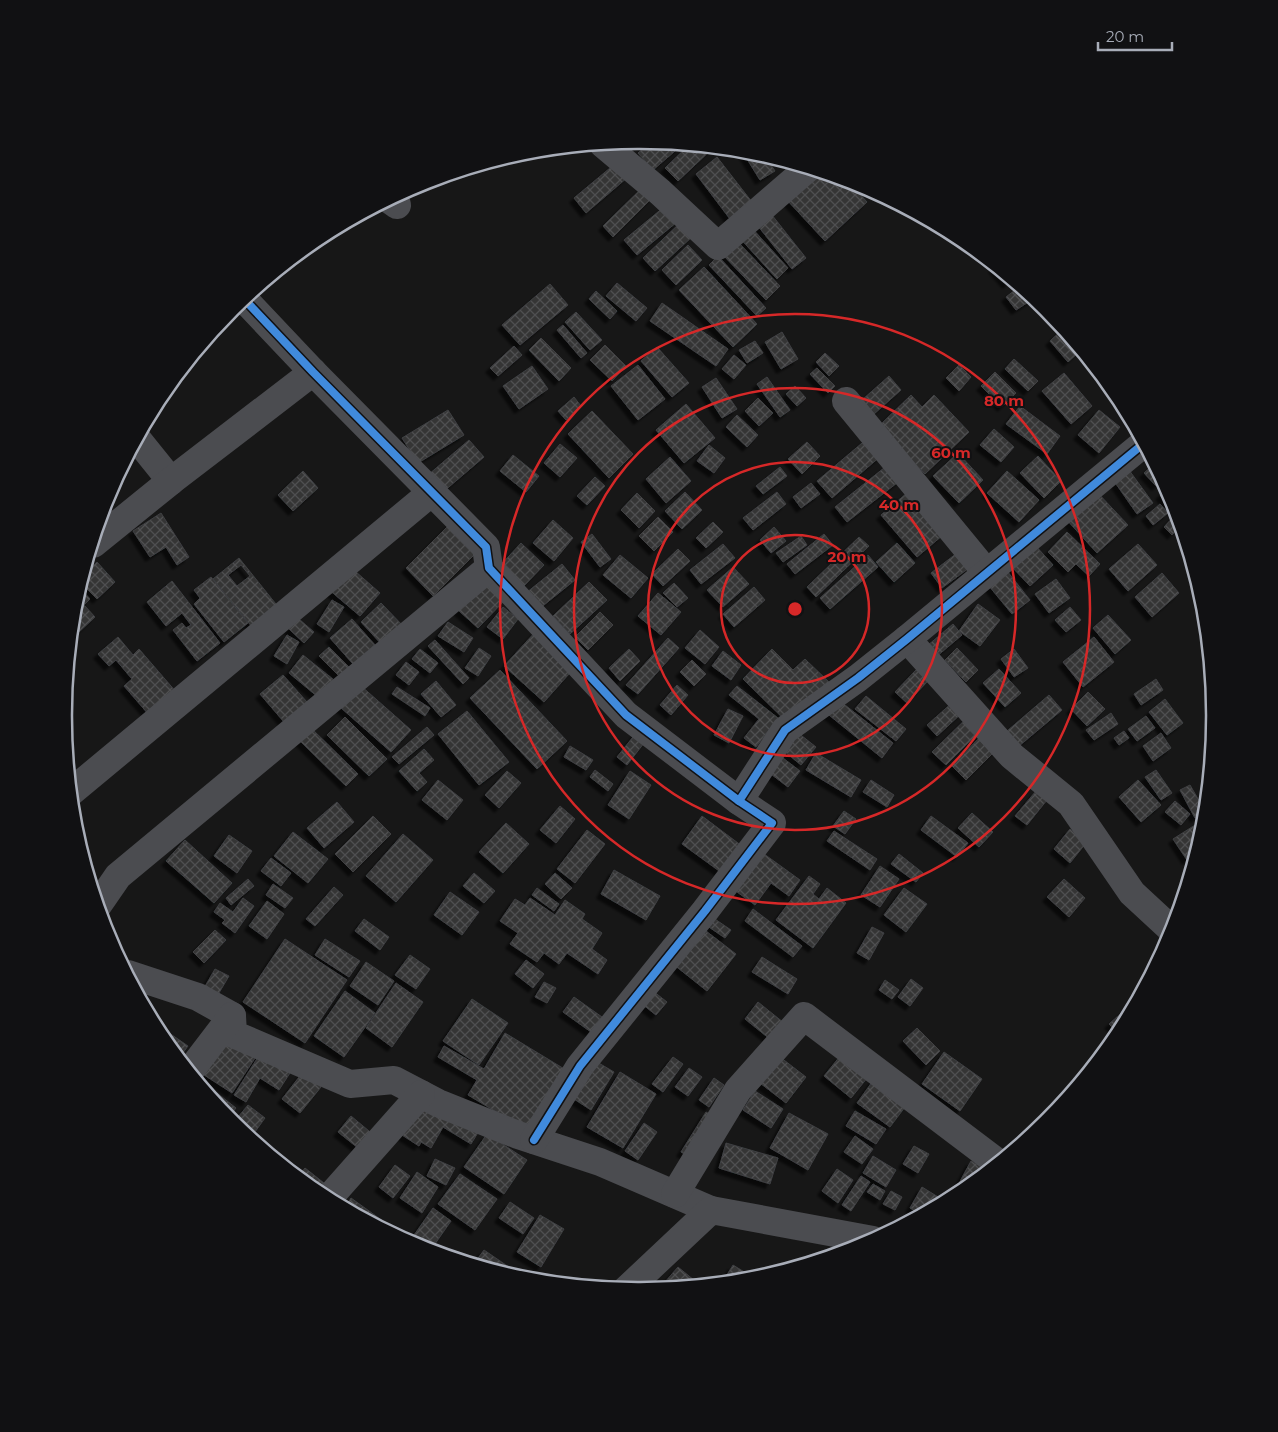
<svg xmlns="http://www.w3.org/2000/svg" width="1278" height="1432" font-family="Montserrat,sans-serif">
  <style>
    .building { fill: url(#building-cross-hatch); stroke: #3f4043; fill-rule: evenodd; filter: url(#shadow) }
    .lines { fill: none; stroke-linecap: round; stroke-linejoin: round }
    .minor { stroke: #4b4c50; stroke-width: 28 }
    .cycleway-casing { stroke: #111113; stroke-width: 11 }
    .cycleway { stroke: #408adc; stroke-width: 8 }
    .ring { fill: none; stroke: #d62828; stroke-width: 2.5 }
    .rim { fill: none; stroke: #a8adb8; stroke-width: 2.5 }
    .centre { fill: #d62828; stroke: #111113; stroke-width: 2.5 }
    .ring-label { font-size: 15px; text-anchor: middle; font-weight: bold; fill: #d62828; stroke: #111113; stroke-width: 4; stroke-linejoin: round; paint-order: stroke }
  </style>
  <defs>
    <pattern id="building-cross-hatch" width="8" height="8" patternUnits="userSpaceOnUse" patternTransform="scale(1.25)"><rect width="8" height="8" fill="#353536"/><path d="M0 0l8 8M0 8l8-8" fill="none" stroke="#4f5051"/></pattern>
    <filter id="shadow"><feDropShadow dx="-4.5" dy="4.5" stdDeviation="1" flood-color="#0009"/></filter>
  </defs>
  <rect width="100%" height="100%" fill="#171717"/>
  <g class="building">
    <polygon points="651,142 682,145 653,170 638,153"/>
    <polygon points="688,146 713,148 678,181 665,168"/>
    <polygon points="742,151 765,156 775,171 760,180"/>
    <polygon points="717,157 752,202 730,219 696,174"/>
    <polygon points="616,163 628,177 586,213 574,198"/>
    <polygon points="818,172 848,181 867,202 825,241 787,200"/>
    <polygon points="644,186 654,196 613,237 603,226"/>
    <polygon points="664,207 677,222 637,255 624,240"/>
    <polygon points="768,210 806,258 792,269 754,221"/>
    <polygon points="680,223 693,236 655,271 643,258"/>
    <polygon points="750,226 788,268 777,279 738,236"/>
    <polygon points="738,242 780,286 766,300 724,256"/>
    <polygon points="688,245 702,260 676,285 662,270"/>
    <polygon points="718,256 766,308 757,316 709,265"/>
    <polygon points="704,267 757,324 733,347 679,290"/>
    <polygon points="994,267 1011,281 1007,284 993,268"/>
    <polygon points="617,283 647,308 636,321 606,296"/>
    <polygon points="550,284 568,305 520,345 502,325"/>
    <polygon points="1019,287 1033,299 1016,310 1006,297"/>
    <polygon points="596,291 617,311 610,319 589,299"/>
    <polygon points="662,303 728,349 716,366 650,321"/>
    <polygon points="576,312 602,340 590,350 565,322"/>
    <polygon points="563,325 587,353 581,358 557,330"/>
    <polygon points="1062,330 1080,351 1068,362 1050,341"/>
    <polygon points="782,332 798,359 781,369 765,342"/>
    <polygon points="541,338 571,368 559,381 529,350"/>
    <polygon points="755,341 763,353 747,363 739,350"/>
    <polygon points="605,345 626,366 612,381 590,360"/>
    <polygon points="514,346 522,355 498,376 490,368"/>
    <polygon points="657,347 689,383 672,397 641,361"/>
    <polygon points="825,353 839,366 829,376 816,362"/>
    <polygon points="734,355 746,365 734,379 722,369"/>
    <polygon points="1014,359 1038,381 1028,391 1005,369"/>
    <polygon points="638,365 665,399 638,420 611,386"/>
    <polygon points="959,365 971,377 959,391 946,378"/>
    <polygon points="532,366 548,389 519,409 503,386"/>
    <polygon points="817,368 835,386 828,393 810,374"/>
    <polygon points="995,372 1016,393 1002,407 981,386"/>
    <polygon points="1064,373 1092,406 1071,424 1042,391"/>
    <polygon points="889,376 901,390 874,414 862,400"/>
    <polygon points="767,377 790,410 780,417 757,384"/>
    <polygon points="716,378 737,409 722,418 702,387"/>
    <polygon points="795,386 806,398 797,406 786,394"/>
    <polygon points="911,395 922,407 934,395 969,432 925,474 879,426"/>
    <polygon points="574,397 581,406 566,420 558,411"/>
    <polygon points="758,398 773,413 759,426 745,411"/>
    <polygon points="686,404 715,438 684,463 656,430"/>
    <polygon points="1020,406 1060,436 1047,454 1006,424"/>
    <polygon points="448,410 464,435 418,463 402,438"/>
    <polygon points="1099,410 1120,427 1099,453 1078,435"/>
    <polygon points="592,411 633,454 609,478 568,434"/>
    <polygon points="737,415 758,435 747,447 726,427"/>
    <polygon points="994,429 1014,447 1001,462 980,445"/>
    <polygon points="868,438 882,455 832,498 817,481"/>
    <polygon points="469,440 484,457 443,492 428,475"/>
    <polygon points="807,442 820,456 802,474 788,459"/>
    <polygon points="560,444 577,458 560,477 544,463"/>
    <polygon points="709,445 725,458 714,473 697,461"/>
    <polygon points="958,453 983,480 959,503 933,476"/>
    <polygon points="513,455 539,476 526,492 500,471"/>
    <polygon points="1038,456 1061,481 1044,498 1020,473"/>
    <polygon points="670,457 691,481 666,503 646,479"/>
    <polygon points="889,464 902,479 847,522 835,507"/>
    <polygon points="1154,464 1162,481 1156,486 1144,473"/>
    <polygon points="780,467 787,476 763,494 756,486"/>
    <polygon points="1129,470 1153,503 1137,514 1114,481"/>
    <polygon points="303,471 318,488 293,511 278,495"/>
    <polygon points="1007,471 1039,500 1019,522 987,493"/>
    <polygon points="595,477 605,486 587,505 577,496"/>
    <polygon points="811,483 820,494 801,508 793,497"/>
    <polygon points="1167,489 1171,496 1175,510 1173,511 1160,495"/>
    <polygon points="1096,491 1128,525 1097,553 1066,519"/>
    <polygon points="685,492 702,510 682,529 665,511"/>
    <polygon points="777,492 786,504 753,530 743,518"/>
    <polygon points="637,493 655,511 639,528 621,510"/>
    <polygon points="907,493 943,535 917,557 881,515"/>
    <polygon points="1160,504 1168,513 1153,525 1146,516"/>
    <polygon points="161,513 189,557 177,565 166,547 150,557 133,531"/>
    <polygon points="1176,514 1180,526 1172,535 1164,527"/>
    <polygon points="658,517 673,532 654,551 639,536"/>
    <polygon points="553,520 573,538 554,561 533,543"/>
    <polygon points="453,521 481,548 433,596 406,568"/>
    <polygon points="713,522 723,532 706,548 696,538"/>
    <polygon points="774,527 786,541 771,553 760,540"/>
    <polygon points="1067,532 1100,564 1089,576 1076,564 1068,572 1048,552"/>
    <polygon points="592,534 611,559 600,567 581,542"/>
    <polygon points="824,534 833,545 795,574 787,564"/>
    <polygon points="801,536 807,545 783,562 776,553"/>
    <polygon points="859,537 869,546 816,597 807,587"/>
    <polygon points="521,543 544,565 522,588 499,567"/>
    <polygon points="897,543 915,563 894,582 876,562"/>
    <polygon points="723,544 735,558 701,584 690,570"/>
    <polygon points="1034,544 1053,565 1030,586 1011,566"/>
    <polygon points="1138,544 1157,565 1128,591 1109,569"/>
    <polygon points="678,549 690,561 663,586 652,574"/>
    <polygon points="957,553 969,568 942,588 931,573"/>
    <polygon points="620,555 648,578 631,598 603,575"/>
    <polygon points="868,555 878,567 830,609 820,598"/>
    <path d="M239,558L292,624L266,644L213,579ZM241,565L250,576L237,586L228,575Z"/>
    <polygon points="97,562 115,582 97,599 81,583 83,575"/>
    <polygon points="347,564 380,593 360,616 327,588"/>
    <polygon points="562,564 575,580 539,609 526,593"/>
    <polygon points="733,567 749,584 723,607 707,590"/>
    <polygon points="1007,571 1030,600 1012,614 989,586"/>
    <polygon points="1162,573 1179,593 1152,617 1135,597"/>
    <polygon points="211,577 248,623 224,642 194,604 200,598 194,590"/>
    <polygon points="1056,579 1070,598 1049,613 1035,594"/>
    <polygon points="172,581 220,643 197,661 173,630 182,623 186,628 191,625 182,613 166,626 147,602"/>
    <polygon points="485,582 505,600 478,628 458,610"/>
    <polygon points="589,582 607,600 570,634 553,616"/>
    <polygon points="674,583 688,598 677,607 663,593"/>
    <polygon points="754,587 765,600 734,627 723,614"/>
    <polygon points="80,588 90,599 84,605 95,617 79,632 73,625 75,603"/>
    <polygon points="658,593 681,612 661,635 638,616"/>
    <polygon points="332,600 344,607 329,632 317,624"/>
    <polygon points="381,603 405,628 384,647 361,622"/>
    <polygon points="978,604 1000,620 980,646 959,631"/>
    <polygon points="503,607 518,619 503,639 487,627"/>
    <polygon points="1070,607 1081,620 1066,632 1055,620"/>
    <polygon points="600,612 613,625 588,650 575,637"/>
    <polygon points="1108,615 1131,640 1115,654 1093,628"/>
    <polygon points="299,619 314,632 304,643 289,629"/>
    <polygon points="352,619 375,645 353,664 330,638"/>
    <polygon points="448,622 473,638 464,652 438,636"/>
    <polygon points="953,624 962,635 936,657 927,646"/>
    <polygon points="538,629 577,665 544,702 504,666"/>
    <polygon points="700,630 719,647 705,664 685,648"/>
    <polygon points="287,635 299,642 287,664 274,656"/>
    <polygon points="118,637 133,655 139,649 177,693 150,716 124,686 132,679 116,660 109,666 98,654"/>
    <polygon points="1094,637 1114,662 1083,687 1063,662"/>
    <polygon points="668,638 679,648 638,694 626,685"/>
    <polygon points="435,640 469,678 463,684 428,646"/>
    <polygon points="329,647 352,670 342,679 319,656"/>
    <polygon points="479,648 491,656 478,676 465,668"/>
    <polygon points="957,648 978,670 966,682 945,660"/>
    <polygon points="420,649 438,663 430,673 412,659"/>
    <polygon points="629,649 640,661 620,681 609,668"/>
    <polygon points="772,649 793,670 805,659 830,683 789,724 743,679"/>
    <polygon points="1014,649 1028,668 1014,677 1001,659"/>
    <polygon points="723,651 741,665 731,680 712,666"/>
    <polygon points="303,655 339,684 324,702 289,673"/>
    <polygon points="692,660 706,674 694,686 680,672"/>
    <polygon points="406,662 419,672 409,685 396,675"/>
    <polygon points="999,669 1021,693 1005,707 983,683"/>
    <polygon points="500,670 567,741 537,769 470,698"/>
    <polygon points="916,670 928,681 907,703 895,692"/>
    <polygon points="283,675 307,702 284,722 260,694"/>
    <polygon points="1156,679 1163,690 1141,705 1134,694"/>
    <polygon points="436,681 456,705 441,717 421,694"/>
    <polygon points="360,685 411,730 391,752 340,707"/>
    <polygon points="677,685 688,695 671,715 660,705"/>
    <polygon points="737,686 778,718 756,747 744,738 759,719 729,695"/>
    <polygon points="397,687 430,708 425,716 392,694"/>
    <polygon points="1088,692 1105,709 1087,726 1071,709"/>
    <polygon points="1049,695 1062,710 1019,746 1007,731"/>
    <polygon points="866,696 906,729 896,741 855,709"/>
    <polygon points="835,697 893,743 882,758 824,711"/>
    <polygon points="1165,699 1183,723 1167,735 1149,712"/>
    <polygon points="953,702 963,712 937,736 927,725"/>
    <polygon points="728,709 743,716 729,743 714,735"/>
    <polygon points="467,711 509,762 479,785 438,734"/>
    <polygon points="1111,713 1118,724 1094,740 1086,730"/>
    <polygon points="971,714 984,727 946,765 932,752"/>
    <polygon points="1146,716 1155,728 1137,741 1128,729"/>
    <polygon points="345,717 387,759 369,776 327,735"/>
    <polygon points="308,725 358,774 346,786 296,737"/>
    <polygon points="427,727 434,735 399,764 392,757"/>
    <polygon points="641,727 651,734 627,765 617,757"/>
    <polygon points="792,728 816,747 801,765 778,746"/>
    <polygon points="1124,731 1129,738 1119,745 1114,738"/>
    <polygon points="1161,733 1171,748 1153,761 1143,746"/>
    <polygon points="983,734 998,748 966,780 952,766"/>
    <polygon points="570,746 593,760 586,770 564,757"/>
    <polygon points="424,749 434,760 419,773 427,782 417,791 399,771"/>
    <polygon points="775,752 800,771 788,787 763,768"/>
    <polygon points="816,753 861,780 851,797 806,770"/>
    <polygon points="595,770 613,784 608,791 590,777"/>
    <polygon points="1156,770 1172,793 1161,800 1145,777"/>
    <polygon points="507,771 521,783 499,808 485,795"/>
    <polygon points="630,771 651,785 629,819 608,805"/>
    <polygon points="438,780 463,800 447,820 422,800"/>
    <polygon points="871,780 894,795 887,807 863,792"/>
    <polygon points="1138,780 1161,805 1141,822 1119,797"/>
    <polygon points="1190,785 1205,811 1195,818 1180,790"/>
    <polygon points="1036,791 1047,800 1027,825 1015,816"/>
    <polygon points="1175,801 1190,814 1181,825 1165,812"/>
    <polygon points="337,802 354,822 324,848 307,828"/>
    <polygon points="560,806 575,819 556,843 540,830"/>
    <polygon points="844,811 856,819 845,834 833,826"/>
    <polygon points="972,813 993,832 979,847 958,828"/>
    <polygon points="373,816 391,834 353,872 335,854"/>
    <polygon points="702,816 742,846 722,873 682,844"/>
    <polygon points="931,816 968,843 957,857 921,830"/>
    <polygon points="1203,820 1203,829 1195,854 1187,860 1173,839"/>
    <polygon points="506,823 529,844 503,873 479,852"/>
    <polygon points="1070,829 1086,843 1070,863 1054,849"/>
    <polygon points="587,830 605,844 575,883 557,869"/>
    <polygon points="834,831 877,859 870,870 827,841"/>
    <polygon points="293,832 328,859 308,883 274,856"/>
    <polygon points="403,834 433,860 396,902 366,876"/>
    <polygon points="229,835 252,851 237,873 214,856"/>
    <polygon points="185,840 232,883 214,903 166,861"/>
    <polygon points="760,851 800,880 789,896 771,883 755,905 733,889"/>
    <polygon points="899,854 923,873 916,882 891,864"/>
    <polygon points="271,858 291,873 281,886 261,871"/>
    <polygon points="880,866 899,879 880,907 861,895"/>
    <polygon points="614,870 660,896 646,920 601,894"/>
    <polygon points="474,873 495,891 484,903 463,886"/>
    <polygon points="555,873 572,888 561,899 545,884"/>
    <polygon points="809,876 820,884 813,894 819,899 827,888 846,903 813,948 776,920"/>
    <polygon points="248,879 254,886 231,905 226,898"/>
    <polygon points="1064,879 1085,898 1069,917 1047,897"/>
    <polygon points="273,884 293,898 285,908 266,895"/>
    <polygon points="334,887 343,895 315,926 306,919"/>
    <polygon points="537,888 559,904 554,911 532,895"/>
    <polygon points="904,888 927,904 906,932 884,915"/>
    <polygon points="450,892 479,912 462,935 434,915"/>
    <polygon points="243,898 254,906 235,933 222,923 225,920 214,912 220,903 233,912"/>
    <polygon points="530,898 555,915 565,900 585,914 582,919 602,933 592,949 607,960 598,974 567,953 559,964 544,953 537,962 510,944 518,933 500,921 515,899 525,905"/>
    <polygon points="267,901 284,914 267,939 249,926"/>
    <polygon points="753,909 802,946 793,957 745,921"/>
    <polygon points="709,915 731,930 725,938 703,923"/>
    <polygon points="364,919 389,937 380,950 355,931"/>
    <polygon points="872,927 884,933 869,960 857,953"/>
    <polygon points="702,928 736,954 707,991 673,964"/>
    <polygon points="215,930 226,940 204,963 193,952"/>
    <polygon points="285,939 347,980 305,1043 243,1002"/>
    <polygon points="325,939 360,961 349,977 315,955"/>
    <polygon points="410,955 430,969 416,989 395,975"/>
    <polygon points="762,957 797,979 788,994 752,972"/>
    <polygon points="526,960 544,974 533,988 515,974"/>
    <polygon points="366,962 394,981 378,1005 350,986"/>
    <polygon points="215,969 229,976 216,998 203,990"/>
    <polygon points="911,979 923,988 910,1006 898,997"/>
    <polygon points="885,980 899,990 892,999 879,990"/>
    <polygon points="544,982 556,988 547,1003 535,997"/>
    <polygon points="396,983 423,1002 392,1047 366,1028"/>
    <polygon points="345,991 375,1013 344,1057 314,1036"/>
    <polygon points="653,991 667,1002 656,1015 642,1004"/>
    <polygon points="574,997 602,1017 591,1032 563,1012"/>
    <polygon points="472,999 508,1023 479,1065 443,1041"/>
    <polygon points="758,1002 789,1027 776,1044 745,1019"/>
    <polygon points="1126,1009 1130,1013 1118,1033 1109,1024"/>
    <polygon points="159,1026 188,1046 179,1058 161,1035 157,1029"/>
    <polygon points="917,1028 940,1051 926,1065 903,1041"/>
    <polygon points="505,1033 566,1070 530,1132 468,1095 477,1080 438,1057 444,1046 484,1069"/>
    <polygon points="222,1035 261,1049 232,1093 198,1071"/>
    <polygon points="944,1052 982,1079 960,1111 922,1084"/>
    <polygon points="260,1054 290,1073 279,1090 260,1078 246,1102 234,1095"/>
    <polygon points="841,1055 868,1077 851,1098 824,1076"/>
    <polygon points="673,1057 683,1064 663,1092 652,1084"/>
    <polygon points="780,1057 806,1077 786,1103 760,1083"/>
    <polygon points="597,1062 614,1072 591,1110 574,1099"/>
    <polygon points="689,1068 702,1077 688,1096 675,1087"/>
    <polygon points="303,1072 321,1087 300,1113 282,1099"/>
    <polygon points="620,1072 656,1094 623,1148 587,1127"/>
    <polygon points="714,1078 724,1085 709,1107 699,1100"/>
    <polygon points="875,1078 908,1103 890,1127 857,1103"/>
    <polygon points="203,1082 236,1108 228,1118 201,1085"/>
    <polygon points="755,1091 783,1109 771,1128 743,1110"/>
    <polygon points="424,1098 479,1131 471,1144 443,1127 431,1148 421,1142 419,1146 402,1135"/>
    <polygon points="248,1105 265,1118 252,1136 234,1122"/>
    <polygon points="855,1111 886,1129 876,1144 846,1126"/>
    <polygon points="706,1112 716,1118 692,1158 681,1152"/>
    <polygon points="789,1113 828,1134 808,1170 770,1148"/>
    <polygon points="351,1116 375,1136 363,1152 338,1132"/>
    <polygon points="644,1123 657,1132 638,1160 625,1151"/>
    <polygon points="487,1134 527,1160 504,1194 464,1167"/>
    <polygon points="855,1136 873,1149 862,1164 844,1152"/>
    <polygon points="726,1143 778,1158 770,1184 719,1168"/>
    <polygon points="914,1146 929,1154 918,1173 903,1164"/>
    <polygon points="873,1156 896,1170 886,1187 863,1173"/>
    <polygon points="435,1159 455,1168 446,1185 427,1176"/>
    <polygon points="971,1161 988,1170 958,1194 951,1198"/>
    <polygon points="395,1165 410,1176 393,1198 379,1187"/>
    <polygon points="305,1168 329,1187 319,1194 298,1177"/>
    <polygon points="837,1169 853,1180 838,1203 822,1191"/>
    <polygon points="417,1172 438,1187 422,1213 400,1198"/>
    <polygon points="460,1174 497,1199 475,1230 438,1204"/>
    <polygon points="861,1176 870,1182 851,1211 842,1205"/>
    <polygon points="873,1184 885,1191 880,1200 867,1192"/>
    <polygon points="922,1187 943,1200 941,1204 921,1214 910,1208"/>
    <polygon points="891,1191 902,1197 895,1210 883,1204"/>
    <polygon points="351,1198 383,1221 379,1226 345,1208"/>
    <polygon points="510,1202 534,1218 523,1234 499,1218"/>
    <polygon points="433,1208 451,1221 430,1251 412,1238"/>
    <polygon points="540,1215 564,1229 541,1267 517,1252"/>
    <polygon points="390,1224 408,1237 406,1241 386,1230"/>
    <polygon points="484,1250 522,1276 520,1278 474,1264"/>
    <polygon points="733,1265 754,1278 753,1280 722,1283"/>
    <polygon points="678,1267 700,1285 659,1289"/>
  </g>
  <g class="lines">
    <g class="minor">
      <polyline points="603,144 660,192 718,246 807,169"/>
      <polyline points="390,200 397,205"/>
      <polyline points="244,299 313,372 486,547 489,568 626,715 739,801"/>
      <polyline points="846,401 987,573"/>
      <polyline points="138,440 171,481"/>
      <polyline points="93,544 171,481 313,372"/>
      <polyline points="907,639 1012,756 1071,804 1132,893 1172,930"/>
      <polyline points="71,792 432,492"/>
      <polyline points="98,905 118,876 489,568"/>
      <polyline points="128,974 198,997 232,1016 233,1034 350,1084 394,1080 438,1103 518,1135 600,1162 711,1210"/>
      <polyline points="190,1071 232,1016"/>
      <polyline points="534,1140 580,1066 705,911 772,823 739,801 785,730 858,678 907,639 1143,444"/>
      <polyline points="675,1194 738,1090 804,1016 997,1162"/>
      <polyline points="328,1199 421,1094"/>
      <polyline points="626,1290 711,1210 873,1240"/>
    </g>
    <defs>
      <g id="cycleway">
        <polyline points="244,299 313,372 486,547 489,568 626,715 739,801"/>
        <polyline points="534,1140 580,1066 705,911 772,823 739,801 785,730 858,678 907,639 1143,444"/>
      </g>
    </defs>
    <use href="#cycleway" class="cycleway-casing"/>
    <use href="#cycleway" class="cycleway"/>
  </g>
  <g class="ring">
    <circle cx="795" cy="609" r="74"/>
    <circle cx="795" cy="609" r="147"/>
    <circle cx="795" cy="609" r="221"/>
    <circle cx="795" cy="609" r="295"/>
  </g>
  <path d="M0 0H1278V1432H0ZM638 149H640A566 566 0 0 1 1206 715V716A566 566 0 0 1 640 1282H638A566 566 0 0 1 72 716V715A566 566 0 0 1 638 149Z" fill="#111113" fill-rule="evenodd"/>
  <path class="rim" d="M638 149H640A566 566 0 0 1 1206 715V716A566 566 0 0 1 640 1282H638A566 566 0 0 1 72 716V715A566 566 0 0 1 638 149Z"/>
  <circle cx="795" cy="609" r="8" class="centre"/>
  <g class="ring-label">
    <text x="1004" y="406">80 m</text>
    <text x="951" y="458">60 m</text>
    <text x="899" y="510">40 m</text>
    <text x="847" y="562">20 m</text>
  </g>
  <path d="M1098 42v8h74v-8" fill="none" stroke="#a8adb8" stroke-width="2.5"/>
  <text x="1106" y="42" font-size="15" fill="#a8adb8" stroke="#111113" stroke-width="4" paint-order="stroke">20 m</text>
</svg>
